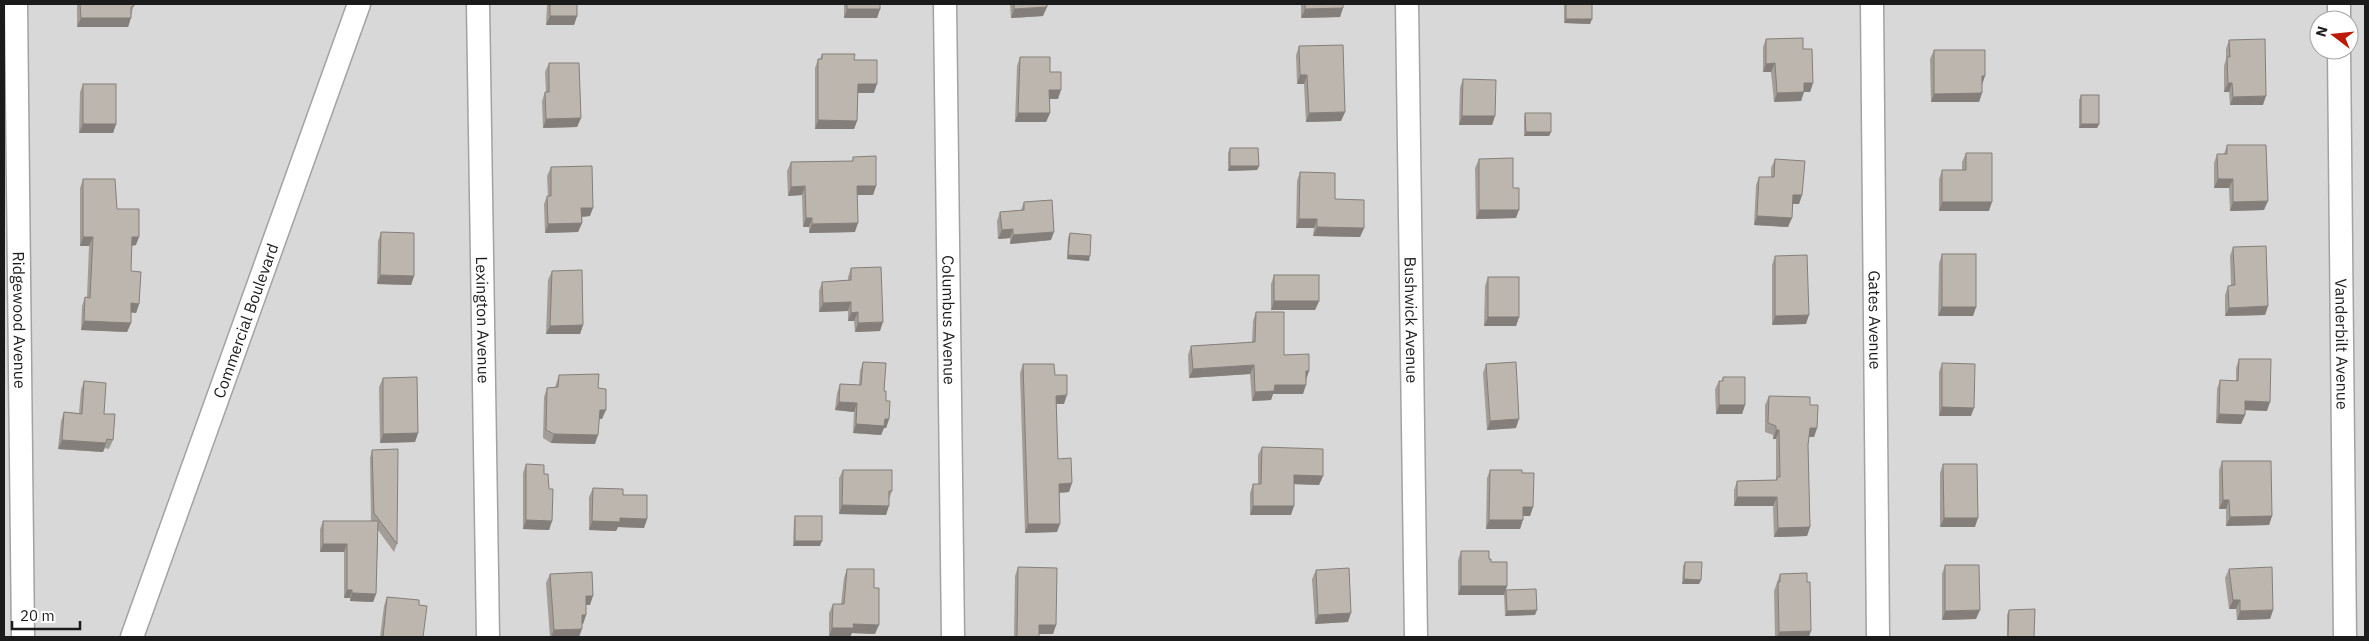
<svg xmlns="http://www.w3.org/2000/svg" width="2369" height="641" font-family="'IBM Plex Sans',sans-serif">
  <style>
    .residential { fill: #d9d8d8; fill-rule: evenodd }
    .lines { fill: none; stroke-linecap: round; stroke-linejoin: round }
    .minor-casing { stroke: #a2a2a2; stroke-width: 25 }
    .minor { stroke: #fff; stroke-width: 22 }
    .wall { fill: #a29d96 }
    .shaded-wall { fill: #847f7a }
    .building { fill: #bcb6ae; stroke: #847f7a }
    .labels { text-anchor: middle; stroke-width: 4; stroke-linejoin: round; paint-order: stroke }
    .street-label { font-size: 16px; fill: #1b1b1b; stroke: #fff }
  </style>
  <rect width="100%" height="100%" fill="#eceae1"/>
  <path class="residential" d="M4,4H2365V637H4ZM2319,20H2349V50H2319Z"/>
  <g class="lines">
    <defs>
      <g id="minor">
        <path id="s1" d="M16,4L23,637"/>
        <path id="s2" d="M478,4L488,637"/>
        <path id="s3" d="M945,4L953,637"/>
        <path id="s4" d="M1407,4L1416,637"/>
        <path id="s5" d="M1872,4L1878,637"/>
        <polyline points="2339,4 2339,20"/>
        <path id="s6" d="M2339,50L2345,637"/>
        <path id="s7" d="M132,637L359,4"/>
      </g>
    </defs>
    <use href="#minor" class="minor-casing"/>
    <use href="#minor" class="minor"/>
  </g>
  <g class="wall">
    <polygon points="77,4 134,4 128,27 77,27"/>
    <polygon points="542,4 577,4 577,16 574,25 546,25 547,5 542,5"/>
    <polygon points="844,4 880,4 880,9 877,18 844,18"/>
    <polygon points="1010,4 1047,4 1043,16 1011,18"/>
    <polygon points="1301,4 1343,4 1340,17 1301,18"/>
    <polygon points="1564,4 1592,4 1590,24 1564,23"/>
    <polygon points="1766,39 1813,83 1810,92 1804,92 1801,101 1774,102 1771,72 1763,72 1763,47"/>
    <polygon points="2229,40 2263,105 2230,105 2229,92 2224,92 2224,66 2226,59 2226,49"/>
    <polygon points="1299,46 1345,112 1341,121 1306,122 1304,84 1297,84 1296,55"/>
    <polygon points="1934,50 1982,84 1982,93 1979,102 1931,102 1930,59"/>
    <polygon points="822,54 854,60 874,93 858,93 857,121 854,129 815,129 815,68 818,59 820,59"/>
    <polygon points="1020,57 1050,72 1058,99 1049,99 1050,113 1046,122 1015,122 1017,66"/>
    <polygon points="549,63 581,118 577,127 543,128 542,101 545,92 546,92 545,72"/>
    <polygon points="1463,79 1495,116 1492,125 1459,125 1460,88"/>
    <polygon points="83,84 116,124 113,133 79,133 80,92"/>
    <polygon points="2081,95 2099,124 2097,128 2079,128 2079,100"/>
    <polygon points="1525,113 1551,132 1549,136 1524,136 1524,118"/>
    <polygon points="2227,145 2264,210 2230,211 2229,188 2214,188 2214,163 2217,154 2224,154"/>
    <polygon points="1230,148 1259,166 1257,170 1228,171 1228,153"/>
    <polygon points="1966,153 1989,211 1939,211 1939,179 1942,170 1962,170 1962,162"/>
    <polygon points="853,157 876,186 873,195 857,195 855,232 809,233 809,227 803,227 802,195 788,196 787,171 791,162 852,161"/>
    <polygon points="1479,159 1513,188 1516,218 1476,219 1475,168"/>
    <polygon points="1775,159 1802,195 1799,204 1793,204 1788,227 1754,225 1756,185 1759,177 1771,177 1771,168"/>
    <polygon points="551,167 590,216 582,217 582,223 578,232 545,233 544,204 547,196 548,196 547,176"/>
    <polygon points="1300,172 1335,199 1364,228 1360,237 1313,236 1314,228 1296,228 1297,181"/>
    <polygon points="83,179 117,209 136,245 131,246 131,271 139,304 136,313 131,312 131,323 127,332 81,330 82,306 85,297 87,297 89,246 80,246 80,188"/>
    <polygon points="1024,202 1051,240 1010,244 1010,238 998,239 997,221 1000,212 1021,210"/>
    <polygon points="381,232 414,276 411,285 377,284 378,241"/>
    <polygon points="1070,233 1089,261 1067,259 1068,238"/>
    <polygon points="2233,247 2268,306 2265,315 2225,316 2225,295 2228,286 2231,286 2230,256"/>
    <polygon points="1942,254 1976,307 1973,316 1938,316 1939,263"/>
    <polygon points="1775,256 1806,324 1772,325 1772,265"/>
    <polygon points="851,268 880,331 855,332 854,321 848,321 848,311 819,312 819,291 822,282 848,281 848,277"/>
    <polygon points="552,271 583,325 580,334 546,334 548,280"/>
    <polygon points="1274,275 1319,301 1315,310 1271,310 1271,284"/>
    <polygon points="1488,277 1519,317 1516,326 1484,326 1485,286"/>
    <polygon points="1256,312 1284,355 1306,380 1303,394 1273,394 1271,400 1252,401 1250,374 1189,378 1188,355 1191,346 1252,342 1253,321"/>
    <polygon points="2239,359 2267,411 2245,410 2245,415 2241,424 2216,423 2217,389 2220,380 2236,381 2236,368"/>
    <polygon points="863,362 884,391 889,419 886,428 884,428 881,435 853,433 854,412 835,410 837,393 840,384 859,385 860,371"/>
    <polygon points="1942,363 1971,416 1939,416 1939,372"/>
    <polygon points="1023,364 1055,375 1064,404 1056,404 1058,459 1069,492 1059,493 1057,532 1025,533 1020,373"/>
    <polygon points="1486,364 1516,428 1487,430 1483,373"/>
    <polygon points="559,375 598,388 602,419 599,419 595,444 551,443 543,438 544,397 547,388 555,387"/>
    <polygon points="1723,377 1745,405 1742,414 1716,414 1715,389 1719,381 1722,381"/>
    <polygon points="383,378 418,433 415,442 380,443 379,387"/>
    <polygon points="84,381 104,414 113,440 109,449 105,448 103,452 58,449 61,421 64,412 79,413 81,390"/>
    <polygon points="1769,396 1810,405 1817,428 1814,437 1809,437 1808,445 1810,527 1807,536 1774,537 1773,506 1734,506 1734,490 1737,481 1776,480 1776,439 1773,439 1773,435 1765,432 1765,405"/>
    <polygon points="1262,447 1323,476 1319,485 1294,484 1291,515 1250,515 1250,493 1253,484 1258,484 1258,455"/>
    <polygon points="372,450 397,544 394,552 378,530 376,594 373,602 350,601 350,598 344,598 344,552 320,552 320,529 323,521 371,521 370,458"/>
    <polygon points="2222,461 2272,516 2269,525 2226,526 2226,509 2219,509 2219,470"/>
    <polygon points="526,464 544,474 549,489 552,521 549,530 523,529 523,473"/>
    <polygon points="1943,464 1975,527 1940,527 1940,473"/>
    <polygon points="843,470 892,491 889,499 886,515 839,514 839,478"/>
    <polygon points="1490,470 1522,473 1533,507 1530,516 1523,516 1520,529 1486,529 1487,478"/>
    <polygon points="593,488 623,495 647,519 644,528 618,527 616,531 589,530 589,497"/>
    <polygon points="795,516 820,546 793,546 794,520"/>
    <polygon points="1461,551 1489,559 1507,586 1504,595 1458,595 1458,560"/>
    <polygon points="1685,562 1701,580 1699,584 1682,584 1683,566"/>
    <polygon points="1945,565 1976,619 1942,620 1942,574"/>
    <polygon points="1018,567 1056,625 1053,634 1039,634 1039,637 1014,637 1015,576"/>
    <polygon points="847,569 874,588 875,634 852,633 850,637 829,637 829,613 833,604 841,604 844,578"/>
    <polygon points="2229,569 2273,610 2270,619 2237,620 2236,609 2229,609 2225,578"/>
    <polygon points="1316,570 1348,622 1315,624 1312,579"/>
    <polygon points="550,574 590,605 586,605 586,615 583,624 582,624 579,637 550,637 546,583"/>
    <polygon points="1780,574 1809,637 1775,637 1774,591"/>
    <polygon points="1506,590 1535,615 1505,616 1504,594"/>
    <polygon points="387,597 419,605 423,637 380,637 384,606"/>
    <polygon points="2009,610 2034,637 2007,637 2007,615"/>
  </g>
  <g class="shaded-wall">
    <polygon points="1047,7 1043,16 1011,18 1014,9"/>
    <polygon points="1343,8 1340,17 1301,18 1305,9"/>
    <polygon points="847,9 880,9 877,18 844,18"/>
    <polygon points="550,16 577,16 574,25 546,25"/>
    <polygon points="81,18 131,18 128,27 77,27"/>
    <polygon points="1566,19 1592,19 1590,24 1564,23"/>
    <polygon points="1775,63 1771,72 1763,72 1766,64"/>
    <polygon points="1300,75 1307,75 1304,84 1297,84"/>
    <polygon points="1982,76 1985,76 1982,85"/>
    <polygon points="1804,83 1813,83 1810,92 1801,92"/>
    <polygon points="2228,83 2232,83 2229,92 2224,92"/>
    <polygon points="858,84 877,84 874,93 854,93"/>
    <polygon points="1049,90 1061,90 1058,99 1046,99"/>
    <polygon points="1804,92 1801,101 1774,102 1777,93"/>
    <polygon points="1982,93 1979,102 1931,102 1934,94"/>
    <polygon points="2266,96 2263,105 2230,105 2233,97"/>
    <polygon points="1345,112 1341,121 1306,122 1309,113"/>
    <polygon points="1018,113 1050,113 1046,122 1015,122"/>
    <polygon points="1462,116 1495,116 1492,125 1459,125"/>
    <polygon points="581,118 577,127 543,128 546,119"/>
    <polygon points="818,120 857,121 854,129 815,129"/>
    <polygon points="83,124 116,124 113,133 79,133"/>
    <polygon points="2081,124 2099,124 2097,128 2079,128"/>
    <polygon points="1526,132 1551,132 1549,136 1524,136"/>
    <polygon points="1230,166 1259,166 1257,170 1228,171"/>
    <polygon points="2218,179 2233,179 2229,188 2214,188"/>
    <polygon points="805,186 802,195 788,196 791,187"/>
    <polygon points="857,186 876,186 873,195 854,195"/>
    <polygon points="1793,195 1802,195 1799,204 1790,204"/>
    <polygon points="2268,201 2264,210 2230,211 2233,202"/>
    <polygon points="1942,202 1992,202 1989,211 1939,211"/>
    <polygon points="581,208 593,208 590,216 578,217"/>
    <polygon points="1479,210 1519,210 1516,218 1476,219"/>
    <polygon points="1757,216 1792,218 1788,227 1754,225"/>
    <polygon points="806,218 812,218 809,227 803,227"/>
    <polygon points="1299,219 1317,219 1314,228 1296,228"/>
    <polygon points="582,223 578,232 545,233 548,224"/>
    <polygon points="858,223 855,232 809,233 812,224"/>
    <polygon points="1317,227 1364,228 1360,237 1313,236"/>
    <polygon points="1013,229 1010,238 998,239 1002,230"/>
    <polygon points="1054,232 1051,240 1010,244 1013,235"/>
    <polygon points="83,237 93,237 89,246 80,246"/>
    <polygon points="132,237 139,237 136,245 128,246"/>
    <polygon points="1068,255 1090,256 1089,261 1067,259"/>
    <polygon points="380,275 414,276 411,285 377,284"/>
    <polygon points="1274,301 1319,301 1315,310 1271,310"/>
    <polygon points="851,302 848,311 819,312 823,303"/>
    <polygon points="131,303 139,304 136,313 128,312"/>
    <polygon points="2268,306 2265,315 2225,316 2229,308"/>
    <polygon points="1942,307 1976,307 1973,316 1938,316"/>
    <polygon points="858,312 854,321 848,321 851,313"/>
    <polygon points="1809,315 1806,324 1772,325 1775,316"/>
    <polygon points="1488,317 1519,317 1516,326 1484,326"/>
    <polygon points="84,321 131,323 127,332 81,330"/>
    <polygon points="883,322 880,331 855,332 858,323"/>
    <polygon points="583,325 580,334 546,334 550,326"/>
    <polygon points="1254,365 1250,374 1189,378 1193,369"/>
    <polygon points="1306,371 1309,371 1306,380"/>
    <polygon points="1275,385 1306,385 1303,394 1273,394 1271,400 1252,401 1255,392"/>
    <polygon points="1067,395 1064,404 1053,404 1056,396"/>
    <polygon points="2245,401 2270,402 2267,411 2242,410"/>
    <polygon points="839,402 857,403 854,412 835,410"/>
    <polygon points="1719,405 1745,405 1742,414 1716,414"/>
    <polygon points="1942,407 1974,408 1971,416 1939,416"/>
    <polygon points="600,410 606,410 602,419 597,419"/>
    <polygon points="2219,414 2245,415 2241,424 2216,423"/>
    <polygon points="885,419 889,419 886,428 884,428 881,435 853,433 856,424"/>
    <polygon points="1519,419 1516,428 1487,430 1490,421"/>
    <polygon points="1810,428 1817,428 1814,437 1807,437"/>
    <polygon points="1776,430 1779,430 1776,439 1773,439"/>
    <polygon points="418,433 415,442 380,443 383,434"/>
    <polygon points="554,434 598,435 595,444 551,443"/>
    <polygon points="62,440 106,443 103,452 58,449"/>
    <polygon points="1294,475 1323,476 1319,485 1291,484"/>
    <polygon points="1072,483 1069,492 1055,493 1059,484"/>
    <polygon points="1737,497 1777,497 1773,506 1734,506"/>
    <polygon points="2223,500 2229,500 2226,509 2219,509"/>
    <polygon points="842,505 889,506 886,515 839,514"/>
    <polygon points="1253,506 1294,506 1291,515 1250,515"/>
    <polygon points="1523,507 1533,507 1530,516 1520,516"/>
    <polygon points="2272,516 2269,525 2226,526 2230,517"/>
    <polygon points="620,518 647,519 644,528 618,527 616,531 589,530 592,521"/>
    <polygon points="1944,518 1978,518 1975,527 1940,527"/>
    <polygon points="526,520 552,521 549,530 523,529"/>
    <polygon points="1489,520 1523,520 1520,529 1486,529"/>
    <polygon points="1028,524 1060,524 1057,532 1025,533"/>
    <polygon points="1810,527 1807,536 1774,537 1778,528"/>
    <polygon points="795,541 822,541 820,546 793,546"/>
    <polygon points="323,544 347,544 344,552 320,552"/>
    <polygon points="1684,579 1701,580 1699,584 1682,584"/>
    <polygon points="1461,586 1507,586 1504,595 1458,595"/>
    <polygon points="347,590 352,590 350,598 344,598"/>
    <polygon points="352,593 376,594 373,602 350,601"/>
    <polygon points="586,596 593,596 590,605 582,605"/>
    <polygon points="2233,600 2240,600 2236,609 2229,609"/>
    <polygon points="1537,610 1535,615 1505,616 1507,611"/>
    <polygon points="1980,610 1976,619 1942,620 1945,611"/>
    <polygon points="2273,610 2270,619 2237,620 2240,611"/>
    <polygon points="1351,613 1348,622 1315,624 1318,615"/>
    <polygon points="582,615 586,615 583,624 578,624"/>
    <polygon points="853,624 879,625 875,634 852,633 850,637 829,637 832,628"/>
    <polygon points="1039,625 1056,625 1053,634 1036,634"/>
    <polygon points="582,629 579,637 551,637 554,630"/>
    <polygon points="1811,631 1809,637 1777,637 1779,632"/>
  </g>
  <g class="building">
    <polygon points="80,4 134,4 134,6 131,7 131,18 81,18"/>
    <rect x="550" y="4" width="27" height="12"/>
    <rect x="847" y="4" width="33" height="5"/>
    <polygon points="1014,4 1047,4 1047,7 1014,9"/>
    <polygon points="1305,4 1343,4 1343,8 1305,9"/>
    <rect x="1566" y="4" width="26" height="15"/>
    <polygon points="1803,38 1803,49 1812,49 1813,83 1804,83 1804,92 1777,93 1775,63 1766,64 1766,39"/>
    <polygon points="2265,39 2266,96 2233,97 2232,83 2228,83 2227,57 2230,57 2229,40"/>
    <polygon points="1343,45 1345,112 1309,113 1307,75 1300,75 1299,46"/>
    <polygon points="1934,50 1985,50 1985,76 1982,76 1982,93 1934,94"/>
    <polygon points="822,54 855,54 854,60 877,60 877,84 858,84 857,121 818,120 818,59 822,59"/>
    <polygon points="1020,57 1050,57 1050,72 1061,72 1061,90 1049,90 1050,113 1018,113"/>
    <polygon points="549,63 579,63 581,118 546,119 545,92 549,92"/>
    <polygon points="1463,79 1496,80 1495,116 1462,116"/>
    <rect x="83" y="84" width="33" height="40"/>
    <rect x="2081" y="95" width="18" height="29"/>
    <polygon points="1525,113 1551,113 1551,132 1526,132"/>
    <polygon points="2227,145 2266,145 2268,201 2233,202 2233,179 2218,179 2217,154 2227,154"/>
    <polygon points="1230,148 1258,148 1259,166 1230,166"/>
    <polygon points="1966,153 1992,153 1992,202 1942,202 1942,170 1966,170"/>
    <polygon points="876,156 876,186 857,186 858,223 812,224 812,218 806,218 805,186 791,187 791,162 853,161 853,157"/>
    <polygon points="1513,158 1513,188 1519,188 1519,210 1479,210 1479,159"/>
    <polygon points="1775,159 1805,161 1802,195 1793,195 1792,218 1757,216 1759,177 1774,177"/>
    <polygon points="592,166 593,208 581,208 582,223 548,224 547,196 551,196 551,167"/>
    <polygon points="1300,172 1335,173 1335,199 1364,200 1364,228 1317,227 1317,219 1299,219"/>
    <polygon points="83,179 115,179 117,209 139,209 139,237 132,237 131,271 141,272 139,304 131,303 131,323 84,321 85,297 90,298 93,237 83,237"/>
    <polygon points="1052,200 1054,232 1013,235 1013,229 1002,230 1000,212 1024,210 1024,202"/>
    <polygon points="381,232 414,233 414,276 380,275"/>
    <polygon points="1070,233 1091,235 1090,256 1068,255"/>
    <polygon points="2266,246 2268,306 2229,308 2228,286 2235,285 2233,247"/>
    <rect x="1942" y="254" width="34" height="53"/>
    <polygon points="1807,255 1809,315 1775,316 1775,256"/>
    <polygon points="881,267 883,322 858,323 858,312 851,313 851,302 823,303 822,282 851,280 851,268"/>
    <polygon points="582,270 583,325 550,326 552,271"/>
    <rect x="1274" y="275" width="45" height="26"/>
    <rect x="1488" y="277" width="31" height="40"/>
    <polygon points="1256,312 1284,312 1284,355 1309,354 1309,371 1306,371 1306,385 1275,385 1274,391 1255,392 1254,365 1193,369 1191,346 1255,342"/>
    <polygon points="2239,359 2271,359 2270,402 2245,401 2245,415 2219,414 2220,380 2238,381"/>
    <polygon points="863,362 886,363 884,391 886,391 886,401 890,401 889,419 885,419 884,426 856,424 857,403 839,402 840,384 861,385"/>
    <polygon points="1516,362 1519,419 1490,421 1486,364"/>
    <polygon points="1942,363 1975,364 1974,408 1942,407"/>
    <polygon points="1023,364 1054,364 1055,375 1067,375 1067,395 1056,396 1058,459 1071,458 1072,483 1059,484 1060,524 1028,524"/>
    <polygon points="599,374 598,388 606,389 606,410 600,410 598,435 554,434 546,430 547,388 558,387 559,375"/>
    <polygon points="417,377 418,433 383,434 383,378"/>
    <polygon points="1723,377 1745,377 1745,405 1719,405 1719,381 1723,381"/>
    <polygon points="84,381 106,383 104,414 115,414 113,440 107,439 106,443 62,440 64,412 82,414"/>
    <polygon points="1769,396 1810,397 1810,405 1818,405 1817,428 1810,428 1808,445 1810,527 1778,528 1777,497 1737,497 1737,481 1777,480 1777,477 1780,477 1779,430 1776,430 1776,426 1768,423"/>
    <polygon points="1262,447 1323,449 1323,476 1294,475 1294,506 1253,506 1253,484 1261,484"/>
    <polygon points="398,449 397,544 374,513 372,450"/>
    <polygon points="2222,461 2271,461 2272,516 2230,517 2229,500 2223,500"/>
    <polygon points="526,464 544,465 544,474 548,474 549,489 553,489 552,521 526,520"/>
    <polygon points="1943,464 1977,464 1978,518 1944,518"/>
    <polygon points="843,470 892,470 892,491 889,491 889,506 842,505"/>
    <polygon points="1490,470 1522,470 1522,473 1534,473 1533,507 1523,507 1523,520 1489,520"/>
    <polygon points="593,488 623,489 623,495 647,495 647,519 620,518 620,522 592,521"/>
    <rect x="795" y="516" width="27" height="25"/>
    <polygon points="323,521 378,521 376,594 352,593 352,590 347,590 347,544 323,544"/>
    <polygon points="1461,551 1489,551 1489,559 1491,559 1491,562 1507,562 1507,586 1461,586"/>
    <polygon points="1685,562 1702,562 1701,580 1684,579"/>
    <polygon points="1945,565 1979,565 1980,610 1945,611"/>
    <polygon points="1018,567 1057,568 1056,625 1039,625 1039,637 1017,637"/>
    <polygon points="2272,567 2273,610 2240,611 2240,600 2233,600 2229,569"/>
    <polygon points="1349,568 1351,613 1318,615 1316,570"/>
    <polygon points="847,569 874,569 874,588 879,588 879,625 853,624 854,628 832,628 833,604 844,604"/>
    <polygon points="592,572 593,596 586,596 586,615 582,615 582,629 554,630 550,574"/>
    <polygon points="1807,573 1807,582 1810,582 1811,631 1779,632 1778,582 1780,582 1780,574"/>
    <polygon points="1536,589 1537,610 1507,611 1506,590"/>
    <polygon points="387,597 419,600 419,605 427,606 423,637 383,637"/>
    <polygon points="2035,609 2034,637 2008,637 2009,610"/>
  </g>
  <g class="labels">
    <g class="street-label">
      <text dy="6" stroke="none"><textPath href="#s1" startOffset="316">Ridgewood Avenue</textPath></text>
      <text dy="6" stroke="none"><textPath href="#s7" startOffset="336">Commercial Boulevard</textPath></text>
      <text dy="6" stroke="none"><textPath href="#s2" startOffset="316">Lexington Avenue</textPath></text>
      <text dy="6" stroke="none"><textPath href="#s3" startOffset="316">Columbus Avenue</textPath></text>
      <text dy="6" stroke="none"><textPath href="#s4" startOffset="316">Bushwick Avenue</textPath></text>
      <text dy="6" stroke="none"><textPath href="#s5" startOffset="316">Gates Avenue</textPath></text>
      <text dy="6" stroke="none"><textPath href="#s6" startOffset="294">Vanderbilt Avenue</textPath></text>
    </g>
  </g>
  <rect width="2369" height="641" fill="none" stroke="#1b1b1b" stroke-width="10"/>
  <g transform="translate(2334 35) rotate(286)"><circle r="24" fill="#ffffff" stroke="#a4a4a4"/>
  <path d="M0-4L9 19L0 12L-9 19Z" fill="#bc1b0a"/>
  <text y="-8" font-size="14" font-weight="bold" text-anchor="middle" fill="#1b1b1b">N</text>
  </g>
  <path d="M12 621v8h68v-8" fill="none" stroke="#1b1b1b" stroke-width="2.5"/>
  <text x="20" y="621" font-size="15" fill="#1b1b1b" stroke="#ffffff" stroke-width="4" paint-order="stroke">20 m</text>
</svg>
